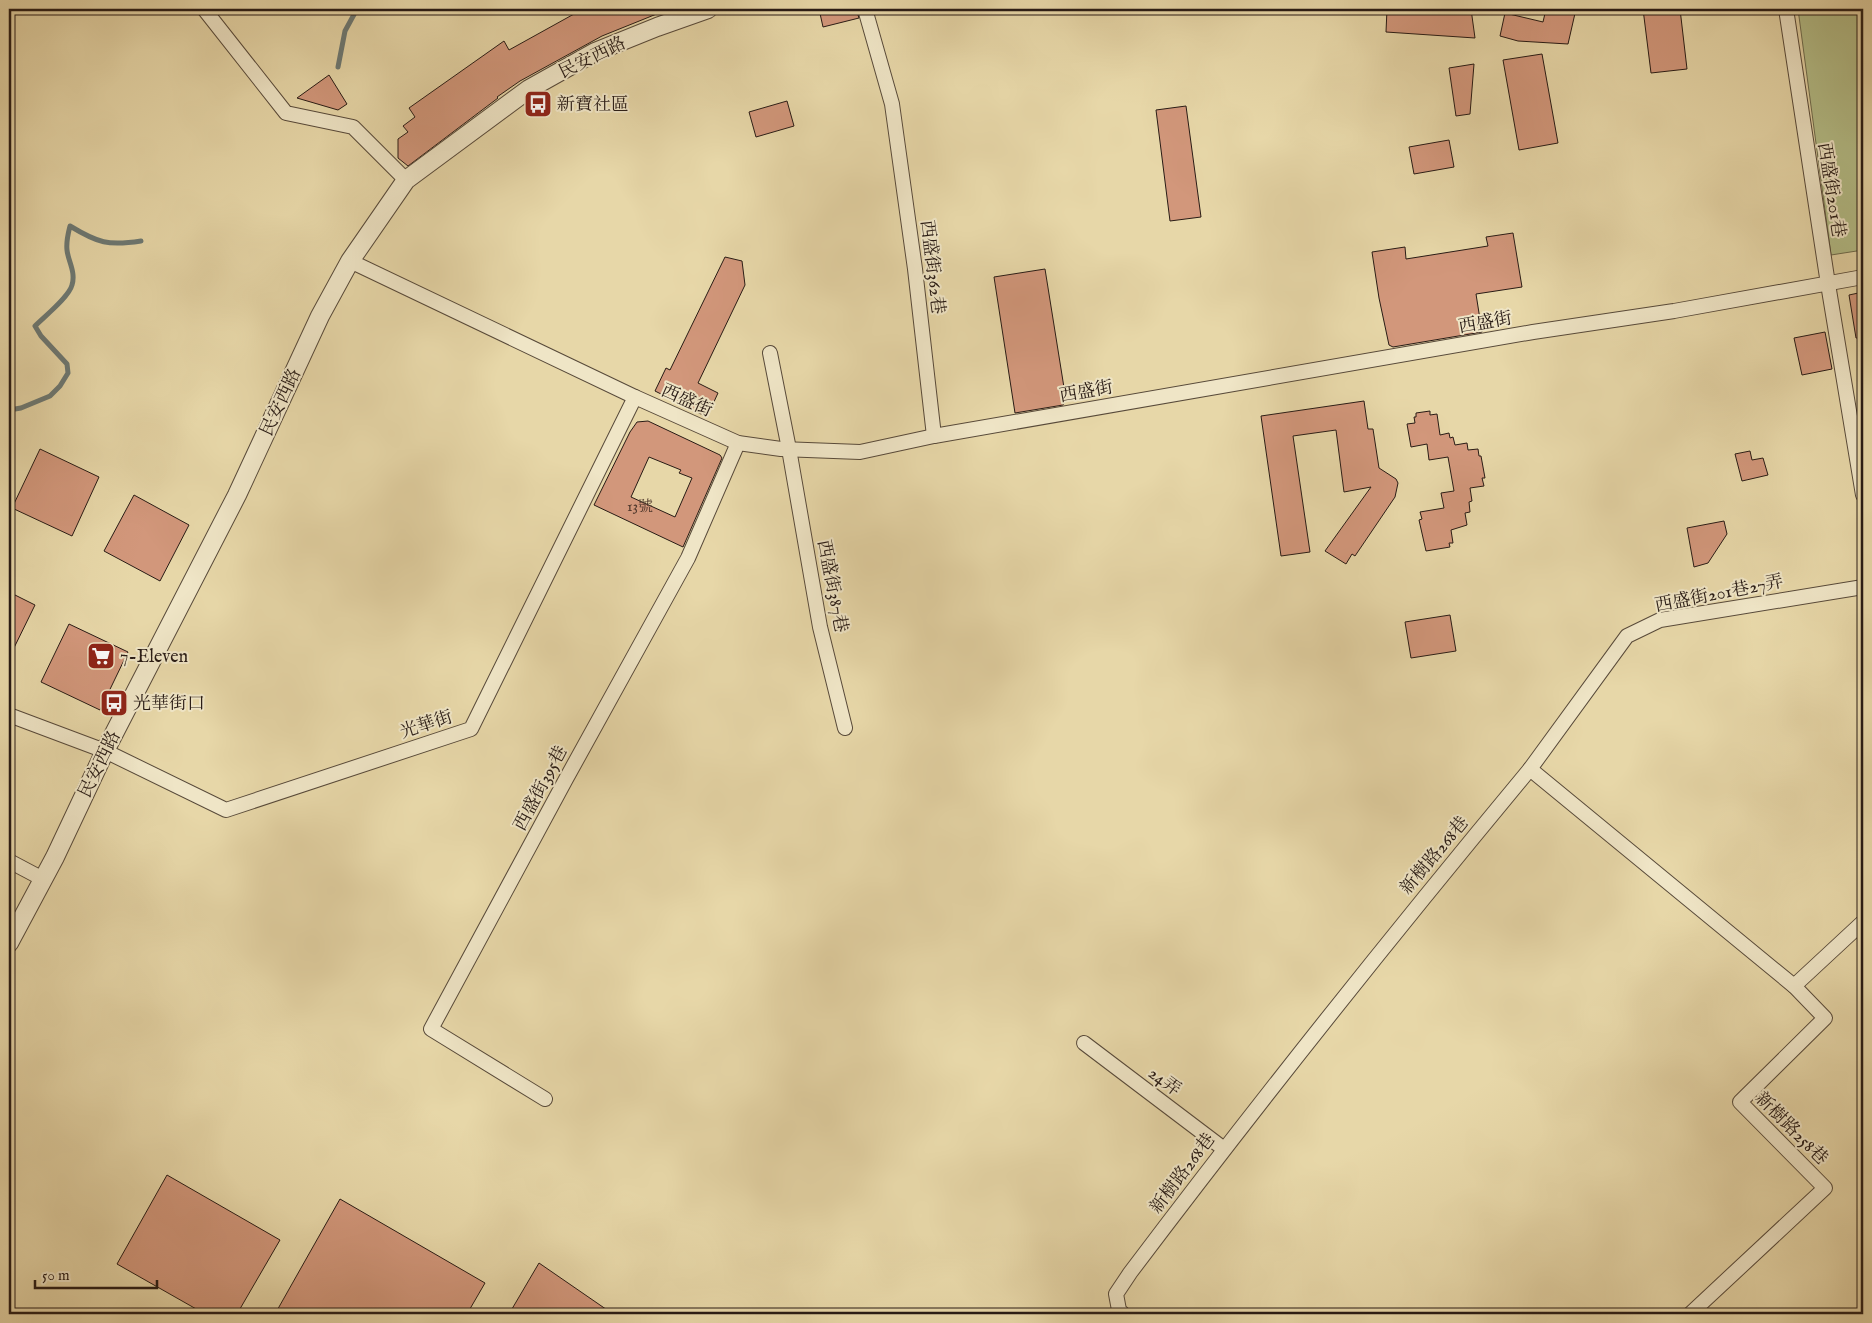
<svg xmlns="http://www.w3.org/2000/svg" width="1872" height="1323" font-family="'IM FELL English','Noto Serif TC',serif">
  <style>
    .green { fill: #b4be88; stroke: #6e6c4e }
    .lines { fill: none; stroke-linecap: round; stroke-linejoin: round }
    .stream { stroke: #6d7974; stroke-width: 5 }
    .building { fill: #d2977b; stroke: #281b15; fill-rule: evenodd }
    .minor-casing { stroke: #584a3a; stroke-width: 16 }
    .tertiary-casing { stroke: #584a3a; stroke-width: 20 }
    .minor { stroke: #efe5c6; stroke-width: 14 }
    .tertiary { stroke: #efe5c6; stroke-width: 18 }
    .labels { text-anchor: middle; stroke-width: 4; stroke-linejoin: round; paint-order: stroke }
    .number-label { font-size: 15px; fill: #523a2e }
    .street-label { font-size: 18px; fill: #281b15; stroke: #efe5c6 }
    .poi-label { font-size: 18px; fill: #281b15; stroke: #efe5c6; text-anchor: start }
  </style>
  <rect width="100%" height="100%" fill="#e7d7a8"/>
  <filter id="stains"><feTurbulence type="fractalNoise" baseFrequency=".004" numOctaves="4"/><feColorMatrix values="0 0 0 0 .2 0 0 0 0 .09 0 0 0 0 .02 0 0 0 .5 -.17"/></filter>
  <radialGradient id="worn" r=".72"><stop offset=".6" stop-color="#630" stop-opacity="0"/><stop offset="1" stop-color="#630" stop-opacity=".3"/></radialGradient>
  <polygon class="green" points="1798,9 1863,9 1863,250 1831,255"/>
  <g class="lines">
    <g class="stream">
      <polyline points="338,67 345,31 357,9"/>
      <path d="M9,410L21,408L50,396L60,386L68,373L67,364L41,336L35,326C45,316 69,297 72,285C76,272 68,261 67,250C66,241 68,234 70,226C98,243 108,246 141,241"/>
    </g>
  </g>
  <g class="building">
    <polygon points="583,9 669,9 602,36 520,81 497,97 498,98 408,166 398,158 398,139 408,132 403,126 415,117 409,108 504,41 509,50"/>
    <polygon points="819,9 856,9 859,18 823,27"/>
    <polygon points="1387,9 1471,9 1475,38 1386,32"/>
    <polygon points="1546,9 1576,9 1568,44 1518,41 1500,36 1505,13 1543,22"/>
    <polygon points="1643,9 1680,9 1687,69 1651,73"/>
    <polygon points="1542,54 1558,143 1519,150 1503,60"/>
    <polygon points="1474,64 1470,114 1456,116 1449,68"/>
    <polygon points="329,75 347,104 338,110 297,98"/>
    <polygon points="787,101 794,126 756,137 749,112"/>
    <polygon points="1186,106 1201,217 1170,221 1156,110"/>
    <polygon points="1449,140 1454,167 1414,174 1409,147"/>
    <polygon points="1513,233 1522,287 1476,294 1482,332 1393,347 1389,345 1379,298 1372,252 1405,247 1406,259 1488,246 1486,237"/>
    <polygon points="725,257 742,261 745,285 698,383 718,393 707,417 655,391 666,368 670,370"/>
    <polygon points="1045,269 1066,400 1063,405 1015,413 994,277"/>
    <polygon points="1863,292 1863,338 1856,338 1849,295"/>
    <polygon points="1825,332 1832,369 1802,375 1794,338"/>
    <polygon points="1364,401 1368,429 1373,429 1379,468 1396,479 1398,483 1395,497 1355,556 1352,554 1346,564 1325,551 1371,487 1344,492 1336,430 1293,436 1310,552 1281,556 1261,416"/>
    <polygon points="1430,411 1430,415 1437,414 1440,435 1449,433 1450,438 1453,437 1455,445 1467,443 1468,450 1478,449 1479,456 1481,456 1485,478 1482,478 1484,486 1470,488 1472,501 1469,502 1470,512 1465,513 1467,525 1451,530 1453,543 1449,543 1450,547 1426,551 1419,520 1422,519 1420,512 1444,508 1441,493 1454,491 1448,457 1429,460 1427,444 1411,447 1407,424 1415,423 1414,417 1416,417 1416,413"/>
    <path d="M648,421L720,455L722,458L683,547L594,505L630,432L637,422ZM649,457L681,470L679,473L692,478L675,517L631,497Z"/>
    <polygon points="40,449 99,477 72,536 12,508"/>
    <polygon points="1750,451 1752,460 1763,458 1768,475 1742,481 1735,454"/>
    <polygon points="134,495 189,525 160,581 104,551"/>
    <polygon points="1724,521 1727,534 1708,563 1694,567 1687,528"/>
    <polygon points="9,592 35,605 9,658"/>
    <polygon points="1450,615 1456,651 1411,658 1405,622"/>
    <polygon points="69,624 128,652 100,710 41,682"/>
    <polygon points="167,1175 280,1240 237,1314 205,1314 117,1264"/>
    <polygon points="340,1199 485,1283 467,1314 275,1314"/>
    <polygon points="539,1263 613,1314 509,1314"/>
  </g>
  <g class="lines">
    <defs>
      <g id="minor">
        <polyline points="204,9 286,113 353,127 406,180"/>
        <polyline points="865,9 892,104 915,269 934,436"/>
        <polyline points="1786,9 1828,284 1863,495"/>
        <polyline points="350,261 635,397 738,443 781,449 860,452 934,436 1533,332 1674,311 1863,277"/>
        <polyline points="770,353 789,449 820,627 845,728"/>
        <polyline points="9,715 105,751 226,810 471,729 635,397"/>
        <polyline points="1530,769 1627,636 1660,620 1863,587"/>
        <polyline points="9,861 43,879"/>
        <polyline points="1084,1043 1224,1149"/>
        <polyline points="545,1099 431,1029 566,779 688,558 738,443"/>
        <path d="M1123,1314L1119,1310L1116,1294L1130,1273C1259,1102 1393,934 1530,769L1794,986L1863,922"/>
        <polyline points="1690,1314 1825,1188 1740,1102 1825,1018 1794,986"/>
      </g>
      <polyline id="tertiary" points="9,943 55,857 105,751 237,495 320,316 350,261 406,180 529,89 595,52 657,27 708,9"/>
    </defs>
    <use href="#minor" class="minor-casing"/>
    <use href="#tertiary" class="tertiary-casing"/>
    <use href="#minor" class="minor"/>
    <use href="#tertiary" class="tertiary"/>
  </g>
  <defs>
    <symbol id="bus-square" viewBox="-11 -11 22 22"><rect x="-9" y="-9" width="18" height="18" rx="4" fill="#8f2418" stroke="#efe5c6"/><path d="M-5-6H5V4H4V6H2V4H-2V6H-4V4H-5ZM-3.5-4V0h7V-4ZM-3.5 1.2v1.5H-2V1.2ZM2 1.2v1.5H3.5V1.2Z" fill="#fff"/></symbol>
    <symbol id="supermarket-square" viewBox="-11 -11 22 22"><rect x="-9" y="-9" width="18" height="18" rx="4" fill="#8f2418" stroke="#efe5c6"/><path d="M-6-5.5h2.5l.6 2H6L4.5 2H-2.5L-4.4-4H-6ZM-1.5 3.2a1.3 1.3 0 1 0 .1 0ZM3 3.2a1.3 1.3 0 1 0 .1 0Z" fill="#fff"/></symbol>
  </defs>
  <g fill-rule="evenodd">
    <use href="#bus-square" x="522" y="88" width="32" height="32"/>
    <use href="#supermarket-square" x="85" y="640" width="32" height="32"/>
    <use href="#bus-square" x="98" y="687" width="32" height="32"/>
  </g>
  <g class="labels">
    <g class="number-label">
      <text x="640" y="511">13號</text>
    </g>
    <g class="street-label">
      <text transform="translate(592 57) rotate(-26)" y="6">民安西路</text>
      <text transform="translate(1832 190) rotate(81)" y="6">西盛街201巷</text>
      <text transform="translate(933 267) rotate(83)" y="6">西盛街362巷</text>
      <text transform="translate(1485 322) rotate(-10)" y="6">西盛街</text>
      <text transform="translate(1086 391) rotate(-10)" y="6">西盛街</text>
      <text transform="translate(687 400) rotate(24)" y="6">西盛街</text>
      <text transform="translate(280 402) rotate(-65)" y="6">民安西路</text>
      <text transform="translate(833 586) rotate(79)" y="6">西盛街387巷</text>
      <text transform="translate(1719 593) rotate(-11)" y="6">西盛街201巷27弄</text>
      <text transform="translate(426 724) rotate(-18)" y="6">光華街</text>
      <text transform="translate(99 764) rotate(-64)" y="6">民安西路</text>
      <text transform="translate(540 788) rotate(-62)" y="6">西盛街395巷</text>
      <text transform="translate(1434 855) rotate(-50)" y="6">新樹路268巷</text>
      <text transform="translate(1165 1081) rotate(37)" y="6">24弄</text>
      <text transform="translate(1792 1128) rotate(45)" y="6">新樹路258巷</text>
      <text transform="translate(1182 1173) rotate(-53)" y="6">新樹路268巷</text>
    </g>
    <g class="poi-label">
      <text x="557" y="110">新寶社區</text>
      <text x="120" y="662">7-Eleven</text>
      <text x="133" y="709">光華街口</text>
    </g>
  </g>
  <rect width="1872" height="1323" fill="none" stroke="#e7d7a8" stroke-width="30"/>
  <rect x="10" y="10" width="1852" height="1303" fill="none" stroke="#281b15" stroke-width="2.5"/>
  <rect x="15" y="15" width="1842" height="1293" fill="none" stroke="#281b15"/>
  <path d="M35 1280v8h122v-8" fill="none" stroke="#281b15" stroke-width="2.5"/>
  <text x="42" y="1280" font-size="15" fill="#281b15" stroke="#efe5c6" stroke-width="4" paint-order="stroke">50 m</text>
  <rect width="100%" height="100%" filter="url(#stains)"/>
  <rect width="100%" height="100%" fill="url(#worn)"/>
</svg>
